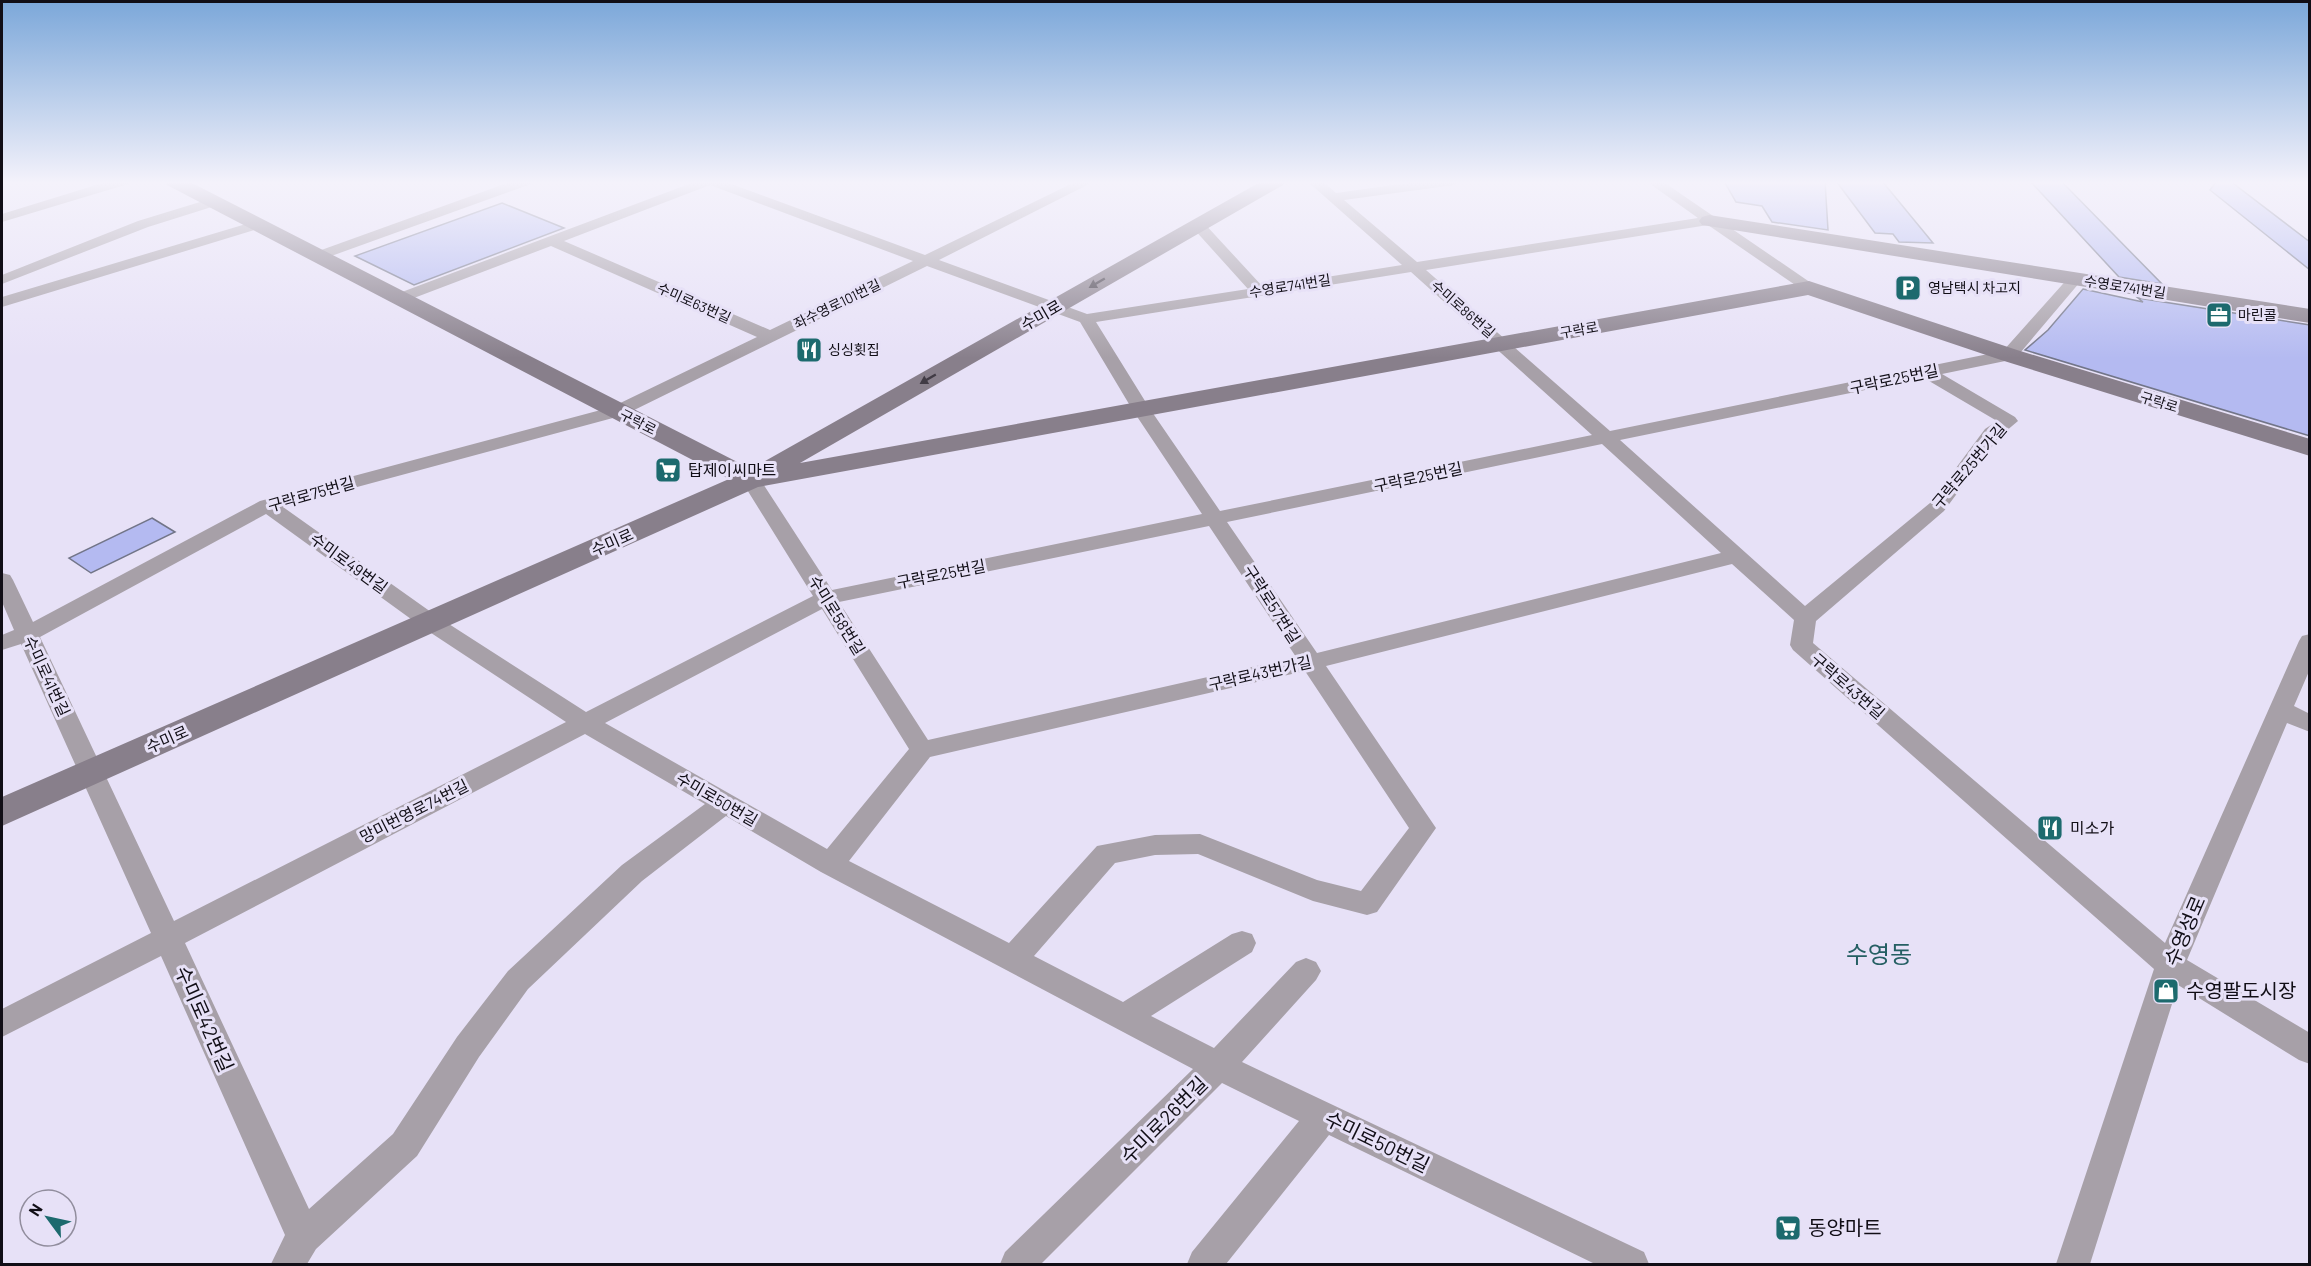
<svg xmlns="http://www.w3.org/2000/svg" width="2311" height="1266" font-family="Barlow,'Noto Sans KR',sans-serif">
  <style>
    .building { fill: #b4baf1; stroke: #727588; stroke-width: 1.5 }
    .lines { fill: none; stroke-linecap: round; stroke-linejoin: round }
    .street { fill: #a7a0a8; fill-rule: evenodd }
    .secondary { fill: #887f8b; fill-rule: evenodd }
    .oneway { fill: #413b45 }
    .labels { text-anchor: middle; stroke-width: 6; stroke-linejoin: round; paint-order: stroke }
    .far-street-label { font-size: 14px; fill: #110e16; stroke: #e7e1f7 }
    .far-poi-label { font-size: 14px; fill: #110e16; stroke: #e7e1f7; text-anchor: start }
    .street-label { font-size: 16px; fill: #110e16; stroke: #e7e1f7 }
    .poi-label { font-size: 16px; fill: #110e16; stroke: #e7e1f7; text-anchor: start }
    .near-street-label { font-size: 20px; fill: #110e16; stroke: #e7e1f7 }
    .near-poi-label { font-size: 20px; fill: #110e16; stroke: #e7e1f7; text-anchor: start }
    .near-quarter-label { font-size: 24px; fill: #255f63; stroke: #e7e1f7 }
  </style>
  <rect width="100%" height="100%" fill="#e7e1f7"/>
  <g class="building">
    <polygon points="1724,181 1825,181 1828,230 1772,222 1762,206 1736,202"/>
    <polygon points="1836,181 1882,181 1933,243 1899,242 1893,234 1875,233"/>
    <polygon points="2030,181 2061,181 2162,284 2119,277"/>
    <polygon points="2217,181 2230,181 2310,242 2310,270 2210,190"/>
    <polygon points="502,203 564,228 414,285 355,256"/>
    <polygon points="2083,289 2143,302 2138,298 2310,325 2310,436 2025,350 2048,330"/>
    <polygon points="152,518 175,532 91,573 69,558"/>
  </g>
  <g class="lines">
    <g class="street">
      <polygon points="109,181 130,181 128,184 2,222 2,214"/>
      <polygon points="513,181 533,181 531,184 323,259 313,259 311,256 313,253"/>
      <path d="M697,181H723L925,255L1077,181H1095L939,260L1087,314L1248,289L1193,228L1191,225L1198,221L1203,222L1263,287L1402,265L1307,181H1322L1336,193L1423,181H1461L1454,185L1344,200L1417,262L1698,218L1646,181H1662L1814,285L1817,288L1814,291H1804L1708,225L1426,270L1610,431L2003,351L2070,276H2080L2083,279L2080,282L2015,359L1942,374L2015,417L2018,421L1999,437L1944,511L1816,621L1813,643L2165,943L2299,641L2302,636L2310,634V669L2294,706L2310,714V732L2287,723L2187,960L2310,1033V1064L2299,1060L2178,985L2090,1264H2056L2154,969L1793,650L1790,645L1794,620L1732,564L1326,666L1436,828L1377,912L1367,915L1313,901L1198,854L1155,855L1115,863L1034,956L1123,1002L1232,934L1242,931L1252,934L1256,943L1252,952L1151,1016L1214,1048L1296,962L1306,958L1316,962L1321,971L1316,980L1242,1062L1644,1252L1649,1264H1595L1329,1135L1226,1264H1187L1192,1252L1299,1121L1222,1083L1041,1264H1000L1005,1252L1193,1069L821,872L726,816L642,881L528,989L479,1057L417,1156L316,1249L307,1264H271L285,1235L161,956L2,1037V1009L151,933L21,644L2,650V635L14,630L2,602V573L10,575L13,580L33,622L260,501L612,407L757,337L551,246L406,301H394L392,298L394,295ZM710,185L913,261L770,330L564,241ZM927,266L1080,322L1132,409L1202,514L832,590L758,476H744L741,480L813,596L586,712L438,617L283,507L624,415ZM1411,272L1592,435L1220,511L1150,409L1096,322ZM1924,378L1997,421L1985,429L1930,503L1805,606L1620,440ZM1602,444L1721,553L1317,653L1227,522ZM266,514L422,627L566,722L174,921L40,637ZM1209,526L1296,657L928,740L839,602ZM822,609L909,749L827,849L605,723ZM1305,671L1409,828L1361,891L1317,880L1200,834L1155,835L1097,846L1009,943L849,861L930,757ZM585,734L705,804L622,865L508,971L457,1037L393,1134L309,1209L185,943Z"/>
      <polygon points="213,198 218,199 220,202 218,205 148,227 2,284 2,275 138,221"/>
      <polygon points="256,221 263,225 261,228 2,307 2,297"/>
    </g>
    <g class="secondary">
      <polygon points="165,181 188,181 751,469 1262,181 1285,181 1283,185 800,463 1809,281 2017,350 2310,439 2310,456 2001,360 1808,295 758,487 2,826 2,797 729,479 167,185"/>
      <polygon points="1709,215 2310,309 2310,323 1702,225 1699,221 1702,217"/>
    </g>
  </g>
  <defs><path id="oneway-solid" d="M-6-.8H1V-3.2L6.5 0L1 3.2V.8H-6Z" transform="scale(1.5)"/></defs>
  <g class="oneway">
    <use href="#oneway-solid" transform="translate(1097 283) rotate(150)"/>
    <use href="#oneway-solid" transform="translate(928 379) rotate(150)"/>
  </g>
  <linearGradient id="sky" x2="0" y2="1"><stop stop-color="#7ba7d9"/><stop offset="0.51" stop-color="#f4f2fb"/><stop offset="1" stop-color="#f4f2fb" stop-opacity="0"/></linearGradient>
  <rect width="2311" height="358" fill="url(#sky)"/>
  <defs>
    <symbol id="parking-square" viewBox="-11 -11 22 22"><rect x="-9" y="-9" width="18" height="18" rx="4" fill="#1d6a6e" stroke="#e7e1f7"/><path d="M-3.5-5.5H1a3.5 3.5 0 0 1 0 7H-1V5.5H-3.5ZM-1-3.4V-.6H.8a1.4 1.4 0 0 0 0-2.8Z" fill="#fff"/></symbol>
    <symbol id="office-square" viewBox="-11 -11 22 22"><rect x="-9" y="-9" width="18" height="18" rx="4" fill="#1d6a6e" stroke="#e7e1f7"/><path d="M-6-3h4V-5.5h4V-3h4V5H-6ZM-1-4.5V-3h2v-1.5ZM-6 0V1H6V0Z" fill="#fff"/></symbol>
    <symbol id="restaurant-square" viewBox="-11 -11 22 22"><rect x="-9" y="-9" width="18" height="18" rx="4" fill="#1d6a6e" stroke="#e7e1f7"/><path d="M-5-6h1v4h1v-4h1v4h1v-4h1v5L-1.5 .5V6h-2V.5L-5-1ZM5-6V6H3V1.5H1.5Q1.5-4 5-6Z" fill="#fff"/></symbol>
    <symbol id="supermarket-square" viewBox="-11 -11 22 22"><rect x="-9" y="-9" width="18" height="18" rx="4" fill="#1d6a6e" stroke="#e7e1f7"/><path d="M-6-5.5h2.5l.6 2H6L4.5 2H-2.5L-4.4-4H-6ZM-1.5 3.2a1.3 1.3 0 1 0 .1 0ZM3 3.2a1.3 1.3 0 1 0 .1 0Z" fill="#fff"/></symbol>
    <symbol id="shop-square" viewBox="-11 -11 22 22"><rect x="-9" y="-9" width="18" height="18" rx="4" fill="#1d6a6e" stroke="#e7e1f7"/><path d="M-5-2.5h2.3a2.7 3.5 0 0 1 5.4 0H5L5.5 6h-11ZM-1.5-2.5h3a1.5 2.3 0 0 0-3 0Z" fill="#fff"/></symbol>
  </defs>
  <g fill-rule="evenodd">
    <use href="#parking-square" x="1893" y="273" width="30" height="30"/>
    <use href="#office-square" x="2204" y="300" width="30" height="30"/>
    <use href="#restaurant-square" x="794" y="335" width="30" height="30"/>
    <use href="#supermarket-square" x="653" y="455" width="30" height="30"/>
    <use href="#restaurant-square" x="2035" y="813" width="30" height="30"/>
    <use href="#shop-square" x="2151" y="976" width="30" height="30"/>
    <use href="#supermarket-square" x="1773" y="1213" width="30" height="30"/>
  </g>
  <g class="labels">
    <g class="far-street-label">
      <text transform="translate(1290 286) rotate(-9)" y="5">수영로741번길</text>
      <text transform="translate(2125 287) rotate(9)" y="5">수영로741번길</text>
      <text transform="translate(694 303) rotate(24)" y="5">수미로63번길</text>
      <text transform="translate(837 304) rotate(-26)" y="5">좌수영로101번길</text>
      <text transform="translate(1463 309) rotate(41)" y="5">수미로86번길</text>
      <text transform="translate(1579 330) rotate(-10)" y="5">구락로</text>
      <text transform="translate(2159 402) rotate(17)" y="5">구락로</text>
      <text transform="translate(638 422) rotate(27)" y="5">구락로</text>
    </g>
    <g class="far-poi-label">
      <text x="1928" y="293">영남택시 차고지</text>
      <text x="2238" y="320">마린콜</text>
      <text x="828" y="355">싱싱횟집</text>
    </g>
    <g class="street-label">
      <text transform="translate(1041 315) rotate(-30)" y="6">수미로</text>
      <text transform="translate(1894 379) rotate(-12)" y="6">구락로25번길</text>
      <text transform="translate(1969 466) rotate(-50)" y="6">구락로25번가길</text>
      <text transform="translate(1418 477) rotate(-12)" y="6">구락로25번길</text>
      <text transform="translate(311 494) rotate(-16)" y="6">구락로75번길</text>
      <text transform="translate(612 542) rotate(-24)" y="6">수미로</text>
      <text transform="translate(349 563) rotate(36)" y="6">수미로49번길</text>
      <text transform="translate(941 574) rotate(-11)" y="6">구락로25번길</text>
      <text transform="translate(1272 604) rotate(57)" y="6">구락로57번길</text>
      <text transform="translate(837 615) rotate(58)" y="6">수미로58번길</text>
      <text transform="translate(1260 673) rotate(-13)" y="6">구락로43번가길</text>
      <text transform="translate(47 676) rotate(65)" y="6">수미로41번길</text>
      <text transform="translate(1848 686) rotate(41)" y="6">구락로43번길</text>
      <text transform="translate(167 739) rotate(-24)" y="6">수미로</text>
      <text transform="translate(717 799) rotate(30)" y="6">수미로50번길</text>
      <text transform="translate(414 811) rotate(-27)" y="6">망미번영로74번길</text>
    </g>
    <g class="poi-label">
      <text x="688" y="476">탑제이씨마트</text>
      <text x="2070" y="834">미소가</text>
    </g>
    <g class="near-street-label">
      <text transform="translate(2185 931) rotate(-67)" y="7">수영성로</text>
      <text transform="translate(204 1019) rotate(66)" y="7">수미로42번길</text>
      <text transform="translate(1164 1120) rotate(-45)" y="7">수미로26번길</text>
      <text transform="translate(1377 1142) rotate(26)" y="7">수미로50번길</text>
    </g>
    <g class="near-poi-label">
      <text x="2186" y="998">수영팔도시장</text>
      <text x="1808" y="1235">동양마트</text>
    </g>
    <g class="near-quarter-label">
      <text x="1879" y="963">수영동</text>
    </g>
  </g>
  <rect width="2311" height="1266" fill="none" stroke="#110e16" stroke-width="6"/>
  <g transform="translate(48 1218) rotate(303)"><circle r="28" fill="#e7e1f7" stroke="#918d9d" stroke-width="1.5"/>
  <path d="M0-4.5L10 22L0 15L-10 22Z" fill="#1d6a6e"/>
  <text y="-9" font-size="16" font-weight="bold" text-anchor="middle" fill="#110e16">N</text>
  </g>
</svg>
